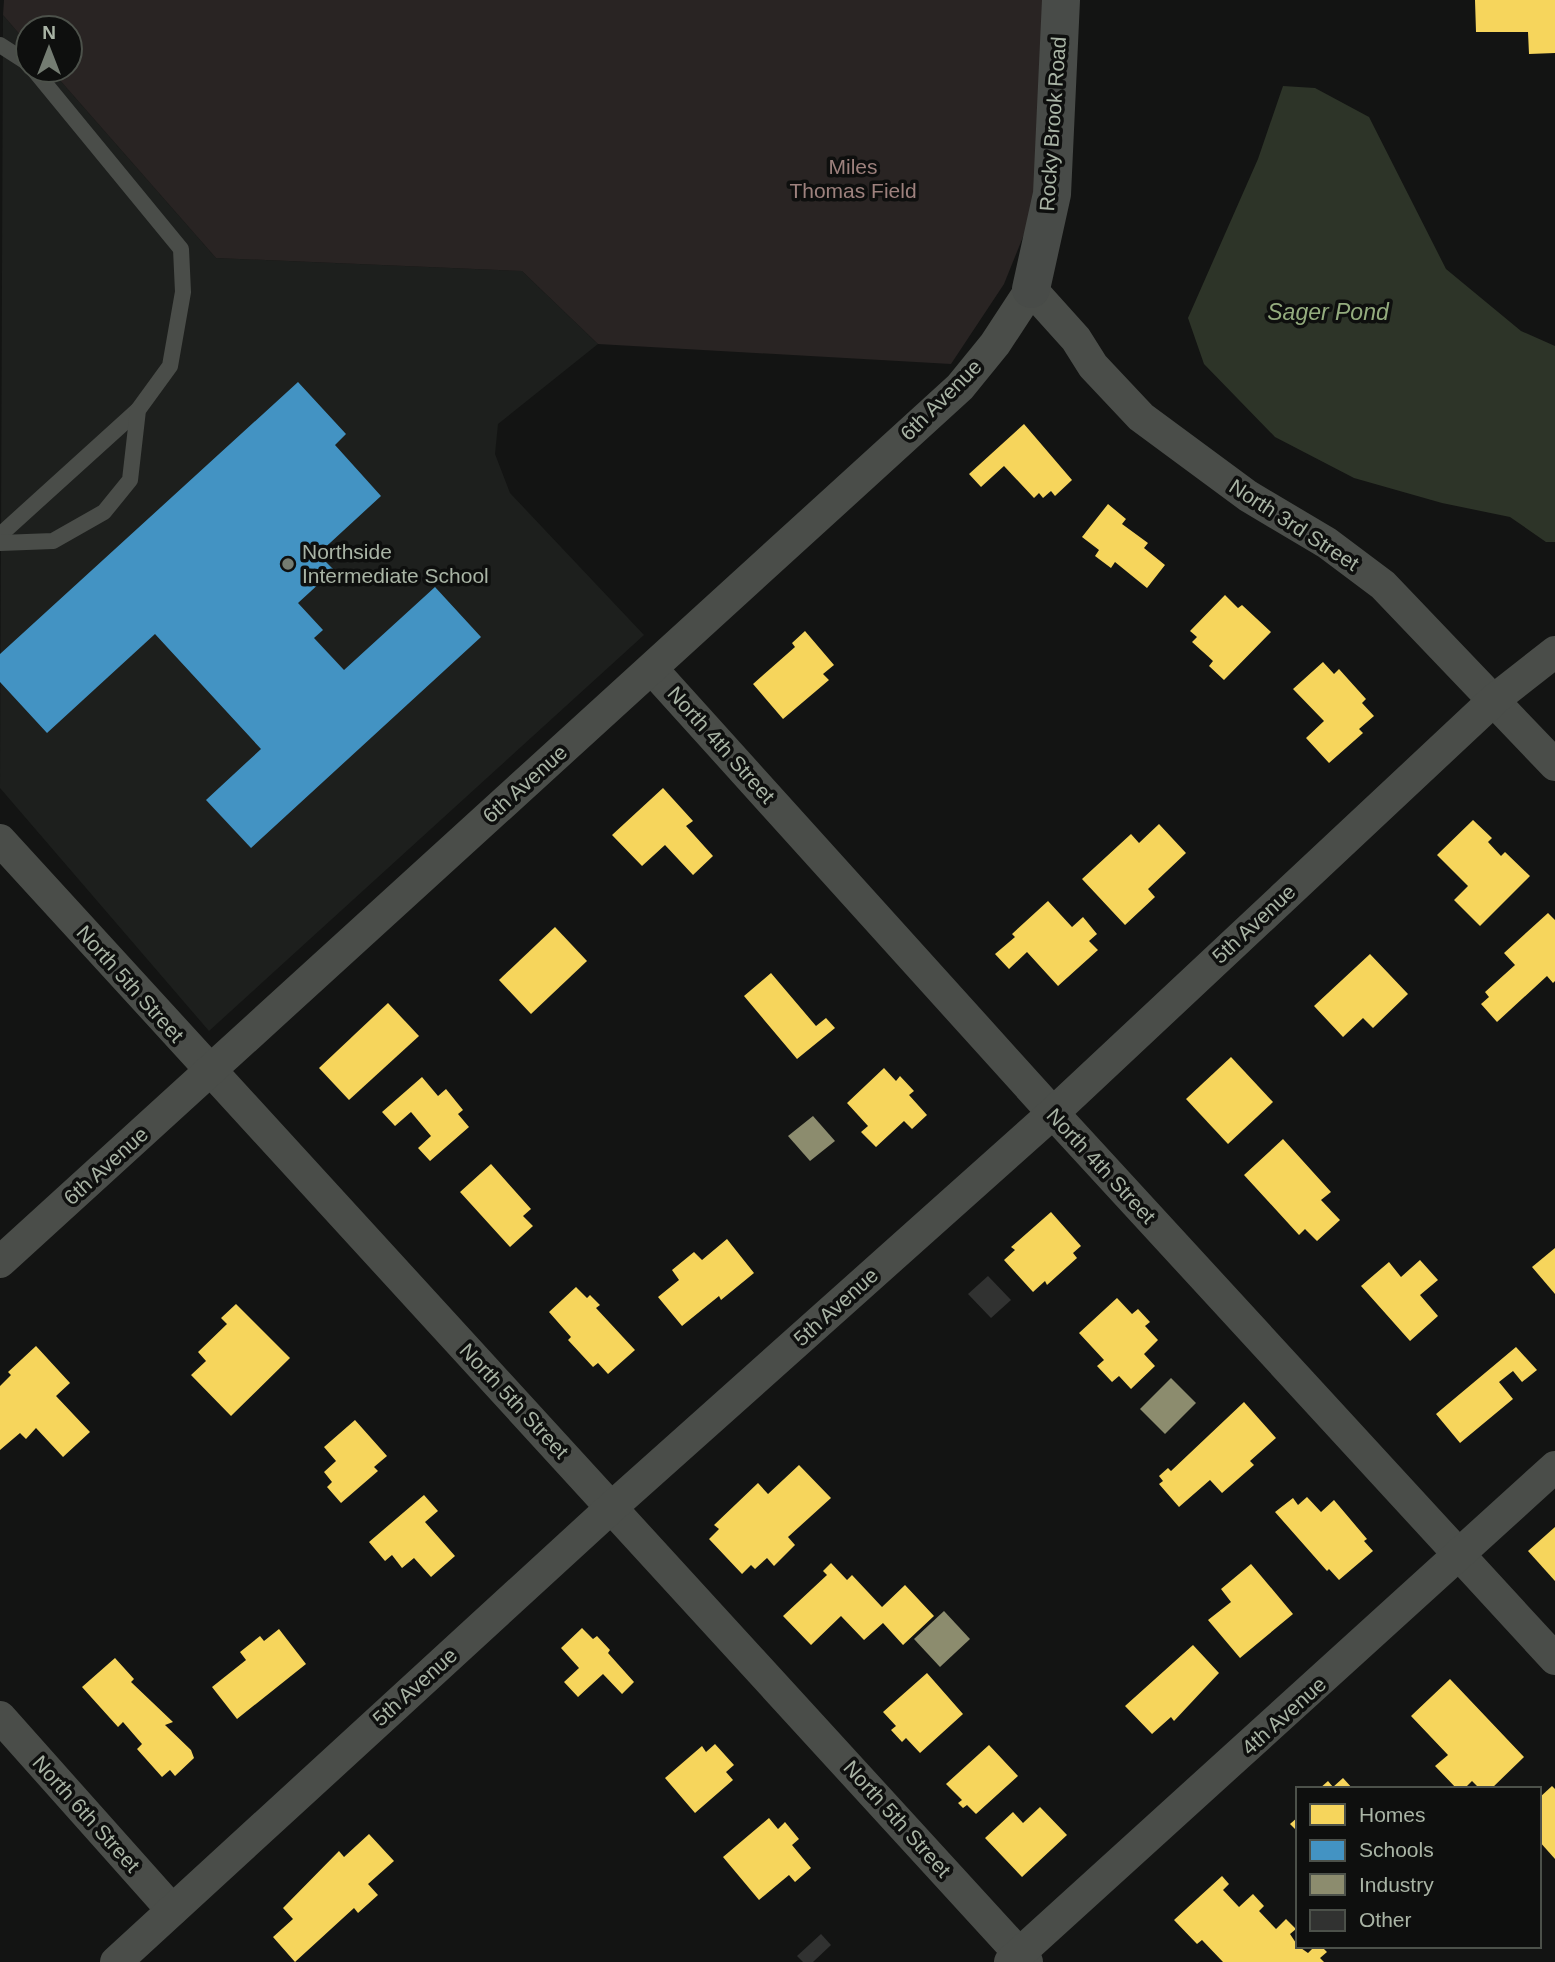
<svg xmlns="http://www.w3.org/2000/svg" width="1555" height="1962" font-family="Helvetica,sans-serif">
  <style>
    .built { fill: #1d1f1d }
    .green { fill: #292423 }
    .water { fill: #2d3428 }
    .homes { fill: #f6d55c }
    .schools { fill: #4393c3 }
    .industry { fill: #8c8c6e }
    .building { fill: #313231 }
    .lines { fill: none; stroke-linecap: round; stroke-linejoin: round }
    .lane { stroke: #4a4d49; stroke-width: 16 }
    .street { stroke: #4a4d49; stroke-width: 32 }
    .secondary { stroke: #484b48; stroke-width: 38 }
    .poi-dot { fill: #747c72; stroke: #0e0f0e; stroke-width: 2.5 }
    .labels { text-anchor: middle; stroke-width: 7; stroke-linejoin: round; paint-order: stroke }
    .street-label { font-size: 21px; fill: #a9b4a5; stroke: #0e0f0e }
    .park-label { font-size: 21px; fill: #9d817d; stroke: #0e0f0e }
    .poi-label { font-size: 21px; fill: #a9b4a5; stroke: #0e0f0e; text-anchor: start }
    .water-label { font-size: 23px; font-style: italic; fill: #94ac7e; stroke: #0e0f0e }
  </style>
  <rect width="100%" height="100%" fill="#131413"/>
  <polygon class="built" points="3,15 28,44 28,70 51,70 216,258 522,271 598,344 498,424 495,454 510,493 644,635 209,1031 0,788"/>
  <polygon class="green" points="4,0 1043,0 1033,212 1004,284 951,364 598,344 522,271 216,258 51,70 70,70 70,28 28,28 28,44 3,15"/>
  <polygon class="water" points="1283,86 1315,88 1369,117 1446,269 1521,331 1555,346 1555,542 1546,542 1510,517 1442,503 1354,478 1275,437 1204,364 1188,318 1258,159"/>
  <g class="homes">
    <polygon points="1475,0 1555,0 1555,53 1529,54 1528,32 1476,32"/>
    <polygon points="1024,424 1072,480 1055,496 1051,491 1043,498 1039,493 1034,498 1004,466 981,487 969,474"/>
    <polygon points="1108,504 1126,519 1122,524 1148,543 1144,548 1165,565 1147,588 1115,562 1111,568 1095,556 1099,550 1082,537"/>
    <polygon points="1225,595 1238,608 1242,605 1271,632 1224,680 1209,666 1213,661 1192,642 1197,637 1190,631"/>
    <polygon points="805,631 834,665 823,674 829,680 783,719 753,684 795,647 792,643"/>
    <polygon points="1323,662 1334,674 1339,669 1366,699 1362,703 1374,716 1359,729 1363,733 1329,763 1306,738 1324,721 1293,689"/>
    <polygon points="663,788 693,821 686,826 713,856 693,875 665,845 642,866 612,835"/>
    <polygon points="1473,820 1492,838 1488,842 1501,856 1505,852 1530,876 1480,926 1454,900 1468,886 1437,855"/>
    <polygon points="1159,824 1186,853 1148,889 1155,897 1125,925 1082,879 1131,834 1139,843"/>
    <polygon points="1048,901 1072,927 1083,917 1097,934 1089,941 1098,950 1058,986 1027,952 1009,969 995,954 1015,937 1012,934"/>
    <polygon points="1548,913 1555,920 1555,981 1553,983 1547,976 1497,1022 1481,1004 1489,997 1485,992 1515,965 1504,953"/>
    <polygon points="555,927 587,961 531,1014 499,980"/>
    <polygon points="1370,954 1408,994 1373,1028 1363,1018 1343,1037 1314,1006"/>
    <polygon points="771,973 816,1026 826,1018 835,1028 797,1059 744,996"/>
    <polygon points="388,1003 419,1036 349,1100 319,1068"/>
    <polygon points="1231,1057 1273,1102 1228,1144 1186,1099"/>
    <polygon points="884,1068 896,1081 900,1076 914,1091 909,1095 927,1115 912,1129 904,1121 876,1147 861,1132 868,1126 847,1103"/>
    <polygon points="422,1077 438,1096 446,1089 463,1110 458,1114 469,1127 430,1161 418,1148 431,1136 411,1112 395,1126 382,1112"/>
    <polygon points="1283,1139 1331,1192 1321,1200 1340,1220 1317,1241 1305,1229 1299,1235 1244,1175"/>
    <polygon points="491,1164 531,1209 523,1216 533,1226 510,1247 460,1192"/>
    <polygon points="1051,1212 1081,1246 1073,1253 1077,1258 1047,1285 1045,1281 1033,1292 1004,1260 1015,1250 1011,1247"/>
    <polygon points="727,1239 754,1273 721,1300 719,1296 682,1326 658,1297 679,1280 672,1270 694,1252 702,1260"/>
    <polygon points="1555,1248 1555,1294 1532,1267"/>
    <polygon points="1420,1260 1438,1280 1420,1295 1438,1316 1410,1341 1361,1286 1389,1262 1401,1277"/>
    <polygon points="576,1287 587,1298 590,1295 600,1305 596,1308 635,1350 608,1374 598,1363 593,1367 568,1340 571,1337 549,1312"/>
    <polygon points="1117,1298 1132,1314 1138,1309 1150,1322 1145,1326 1158,1340 1144,1354 1155,1366 1131,1389 1119,1376 1112,1382 1097,1366 1104,1360 1079,1333"/>
    <polygon points="236,1304 290,1358 231,1416 191,1375 206,1361 198,1352 227,1324 221,1318"/>
    <polygon points="36,1346 70,1383 56,1396 90,1432 63,1457 36,1428 26,1439 20,1433 0,1450 0,1386 11,1375 8,1372"/>
    <polygon points="1516,1347 1537,1370 1522,1382 1513,1371 1499,1382 1513,1399 1460,1443 1436,1414"/>
    <polygon points="1244,1402 1276,1438 1250,1461 1254,1465 1222,1493 1210,1480 1179,1507 1159,1484 1163,1481 1159,1476 1168,1468 1171,1471"/>
    <polygon points="355,1420 387,1456 374,1467 378,1471 341,1503 327,1487 332,1482 324,1472 336,1461 324,1447"/>
    <polygon points="799,1465 831,1498 788,1537 795,1545 774,1566 767,1558 755,1569 751,1565 742,1574 709,1539 719,1529 714,1525 758,1483 768,1494"/>
    <polygon points="424,1495 438,1511 425,1522 455,1556 431,1577 414,1558 402,1568 392,1555 385,1561 369,1542"/>
    <polygon points="1307,1497 1321,1512 1334,1500 1367,1539 1364,1541 1373,1551 1339,1580 1329,1569 1327,1571 1275,1512 1293,1498 1298,1505"/>
    <polygon points="1555,1527 1555,1581 1528,1551"/>
    <polygon points="831,1563 847,1580 852,1575 882,1607 905,1585 934,1616 903,1645 883,1623 864,1640 841,1616 811,1645 783,1616 827,1575 823,1571"/>
    <polygon points="1251,1564 1293,1614 1240,1658 1208,1620 1231,1602 1221,1589"/>
    <polygon points="582,1628 593,1639 597,1636 610,1650 608,1653 634,1682 622,1694 603,1674 578,1697 564,1682 579,1668 561,1648"/>
    <polygon points="279,1629 306,1664 237,1719 212,1687 246,1660 240,1652 260,1636 264,1641"/>
    <polygon points="1193,1645 1219,1673 1174,1721 1171,1717 1152,1734 1125,1706"/>
    <polygon points="115,1658 134,1679 131,1682 173,1722 165,1725 191,1750 194,1758 175,1776 170,1770 162,1777 137,1749 142,1744 123,1722 118,1727 82,1687"/>
    <polygon points="927,1673 963,1714 920,1753 906,1738 902,1742 891,1730 896,1726 883,1712"/>
    <polygon points="1450,1679 1524,1757 1491,1789 1480,1789 1472,1781 1464,1789 1457,1789 1435,1766 1448,1755 1411,1716"/>
    <polygon points="715,1744 734,1765 726,1772 733,1780 695,1813 665,1778 702,1746 706,1752"/>
    <polygon points="989,1745 1018,1776 976,1814 967,1805 963,1808 958,1803 962,1800 946,1784"/>
    <polygon points="1343,1778 1353,1789 1319,1789 1328,1781 1333,1787"/>
    <polygon points="1552,1786 1555,1789 1555,1859 1539,1841 1539,1798"/>
    <polygon points="1040,1807 1067,1835 1022,1877 985,1838 1013,1812 1023,1823"/>
    <polygon points="1298,1817 1298,1832 1290,1824"/>
    <polygon points="769,1818 778,1829 785,1822 799,1839 792,1845 811,1868 795,1882 789,1875 759,1900 723,1857"/>
    <polygon points="369,1834 394,1861 368,1884 378,1895 358,1913 354,1908 295,1962 273,1937 293,1919 283,1908 339,1851 344,1857"/>
    <polygon points="1222,1876 1229,1884 1223,1890 1239,1907 1253,1894 1264,1906 1259,1911 1276,1929 1286,1919 1296,1929 1290,1934 1298,1946 1308,1953 1315,1946 1321,1946 1327,1952 1320,1958 1324,1962 1223,1962 1202,1940 1197,1944 1174,1920"/>
  </g>
  <polygon class="schools" points="298,382 346,434 335,445 381,496 318,554 334,570 298,603 323,630 314,638 344,670 435,587 481,637 251,848 206,800 261,749 155,634 47,733 0,682 0,654"/>
  <g class="industry">
    <polygon points="813,1116 835,1141 810,1161 788,1136"/>
    <polygon points="1171,1378 1196,1403 1165,1434 1140,1409"/>
    <polygon points="944,1611 970,1639 940,1667 914,1639"/>
  </g>
  <g class="building">
    <polygon points="988,1276 1011,1300 991,1318 968,1294"/>
    <polygon points="821,1934 831,1945 813,1962 803,1962 797,1956"/>
  </g>
  <g class="lines">
    <g class="lane">
      <polyline points="0,45 28,63"/>
      <polyline points="0,535 138,410"/>
      <polyline points="0,543 53,541 104,512 130,480 138,410 170,366 183,292 181,249 34,70"/>
    </g>
    <g class="street">
      <polyline points="652,669 1053,1113 1555,1659"/>
      <polyline points="0,840 1027,1962"/>
      <polyline points="0,1262 960,387 995,344 1031,289 1076,339 1093,366 1141,417 1248,496 1327,543 1383,585 1555,765"/>
      <polyline points="0,1717 172,1910"/>
      <polyline points="116,1962 612,1507 1053,1113 1495,699 1555,652"/>
      <polyline points="1010,1962 1555,1467"/>
    </g>
    <polyline class="secondary" points="1031,289 1052,194 1061,0"/>
  </g>
  <circle class="poi-dot" cx="288" cy="564" r="7"/>
  <g class="labels">
    <g class="street-label">
      <text transform="translate(1053 124) rotate(-86)" y="7">Rocky Brook Road</text>
      <text transform="translate(941 400) rotate(-45)" y="7">6th Avenue</text>
      <text transform="translate(1294 525) rotate(33)" y="7">North 3rd Street</text>
      <text transform="translate(721 745) rotate(48)" y="7">North 4th Street</text>
      <text transform="translate(525 784) rotate(-42)" y="7">6th Avenue</text>
      <text transform="translate(1254 924) rotate(-43)" y="7">5th Avenue</text>
      <text transform="translate(130 984) rotate(48)" y="7">North 5th Street</text>
      <text transform="translate(106 1166) rotate(-42)" y="7">6th Avenue</text>
      <text transform="translate(1101 1166) rotate(47)" y="7">North 4th Street</text>
      <text transform="translate(836 1307) rotate(-42)" y="7">5th Avenue</text>
      <text transform="translate(514 1401) rotate(47)" y="7">North 5th Street</text>
      <text transform="translate(415 1687) rotate(-42)" y="7">5th Avenue</text>
      <text transform="translate(1284 1716) rotate(-42)" y="7">4th Avenue</text>
      <text transform="translate(86 1814) rotate(48)" y="7">North 6th Street</text>
      <text transform="translate(897 1819) rotate(48)" y="7">North 5th Street</text>
    </g>
    <g class="park-label">
      <text x="853" y="174">Miles<tspan x="853" dy="24">Thomas Field</tspan></text>
    </g>
    <g class="poi-label">
      <text x="302" y="559">Northside<tspan x="302" dy="24">Intermediate School</tspan></text>
    </g>
    <g class="water-label">
      <text x="1328" y="320">Sager Pond</text>
    </g>
  </g>
  <rect x="1296" y="1787" width="245" height="161" fill="#0e0f0e" stroke="#4c514a" stroke-width="2"/>
  <rect x="1310" y="1804" width="35" height="21" fill="#f6d55c" stroke="#4c514a" stroke-width="2"/>
  <text x="1359" y="1822" font-size="21" fill="#a9b4a5">Homes</text>
  <rect x="1310" y="1840" width="35" height="21" fill="#4393c3" stroke="#4c514a" stroke-width="2"/>
  <text x="1359" y="1857" font-size="21" fill="#a9b4a5">Schools</text>
  <rect x="1310" y="1874" width="35" height="21" fill="#8c8c6e" stroke="#4c514a" stroke-width="2"/>
  <text x="1359" y="1892" font-size="21" fill="#a9b4a5">Industry</text>
  <rect x="1310" y="1910" width="35" height="21" fill="#313231" stroke="#4c514a" stroke-width="2"/>
  <text x="1359" y="1927" font-size="21" fill="#a9b4a5">Other</text>
  <g transform="translate(49 49)"><circle r="33" fill="#0e0f0e" stroke="#4c514a" stroke-width="2"/>
  <path d="M0-5L12 26L0 18L-12 26Z" fill="#747c72"/>
  <text y="-10" font-size="19" font-weight="bold" text-anchor="middle" fill="#a9b4a5">N</text>
  </g>
</svg>
